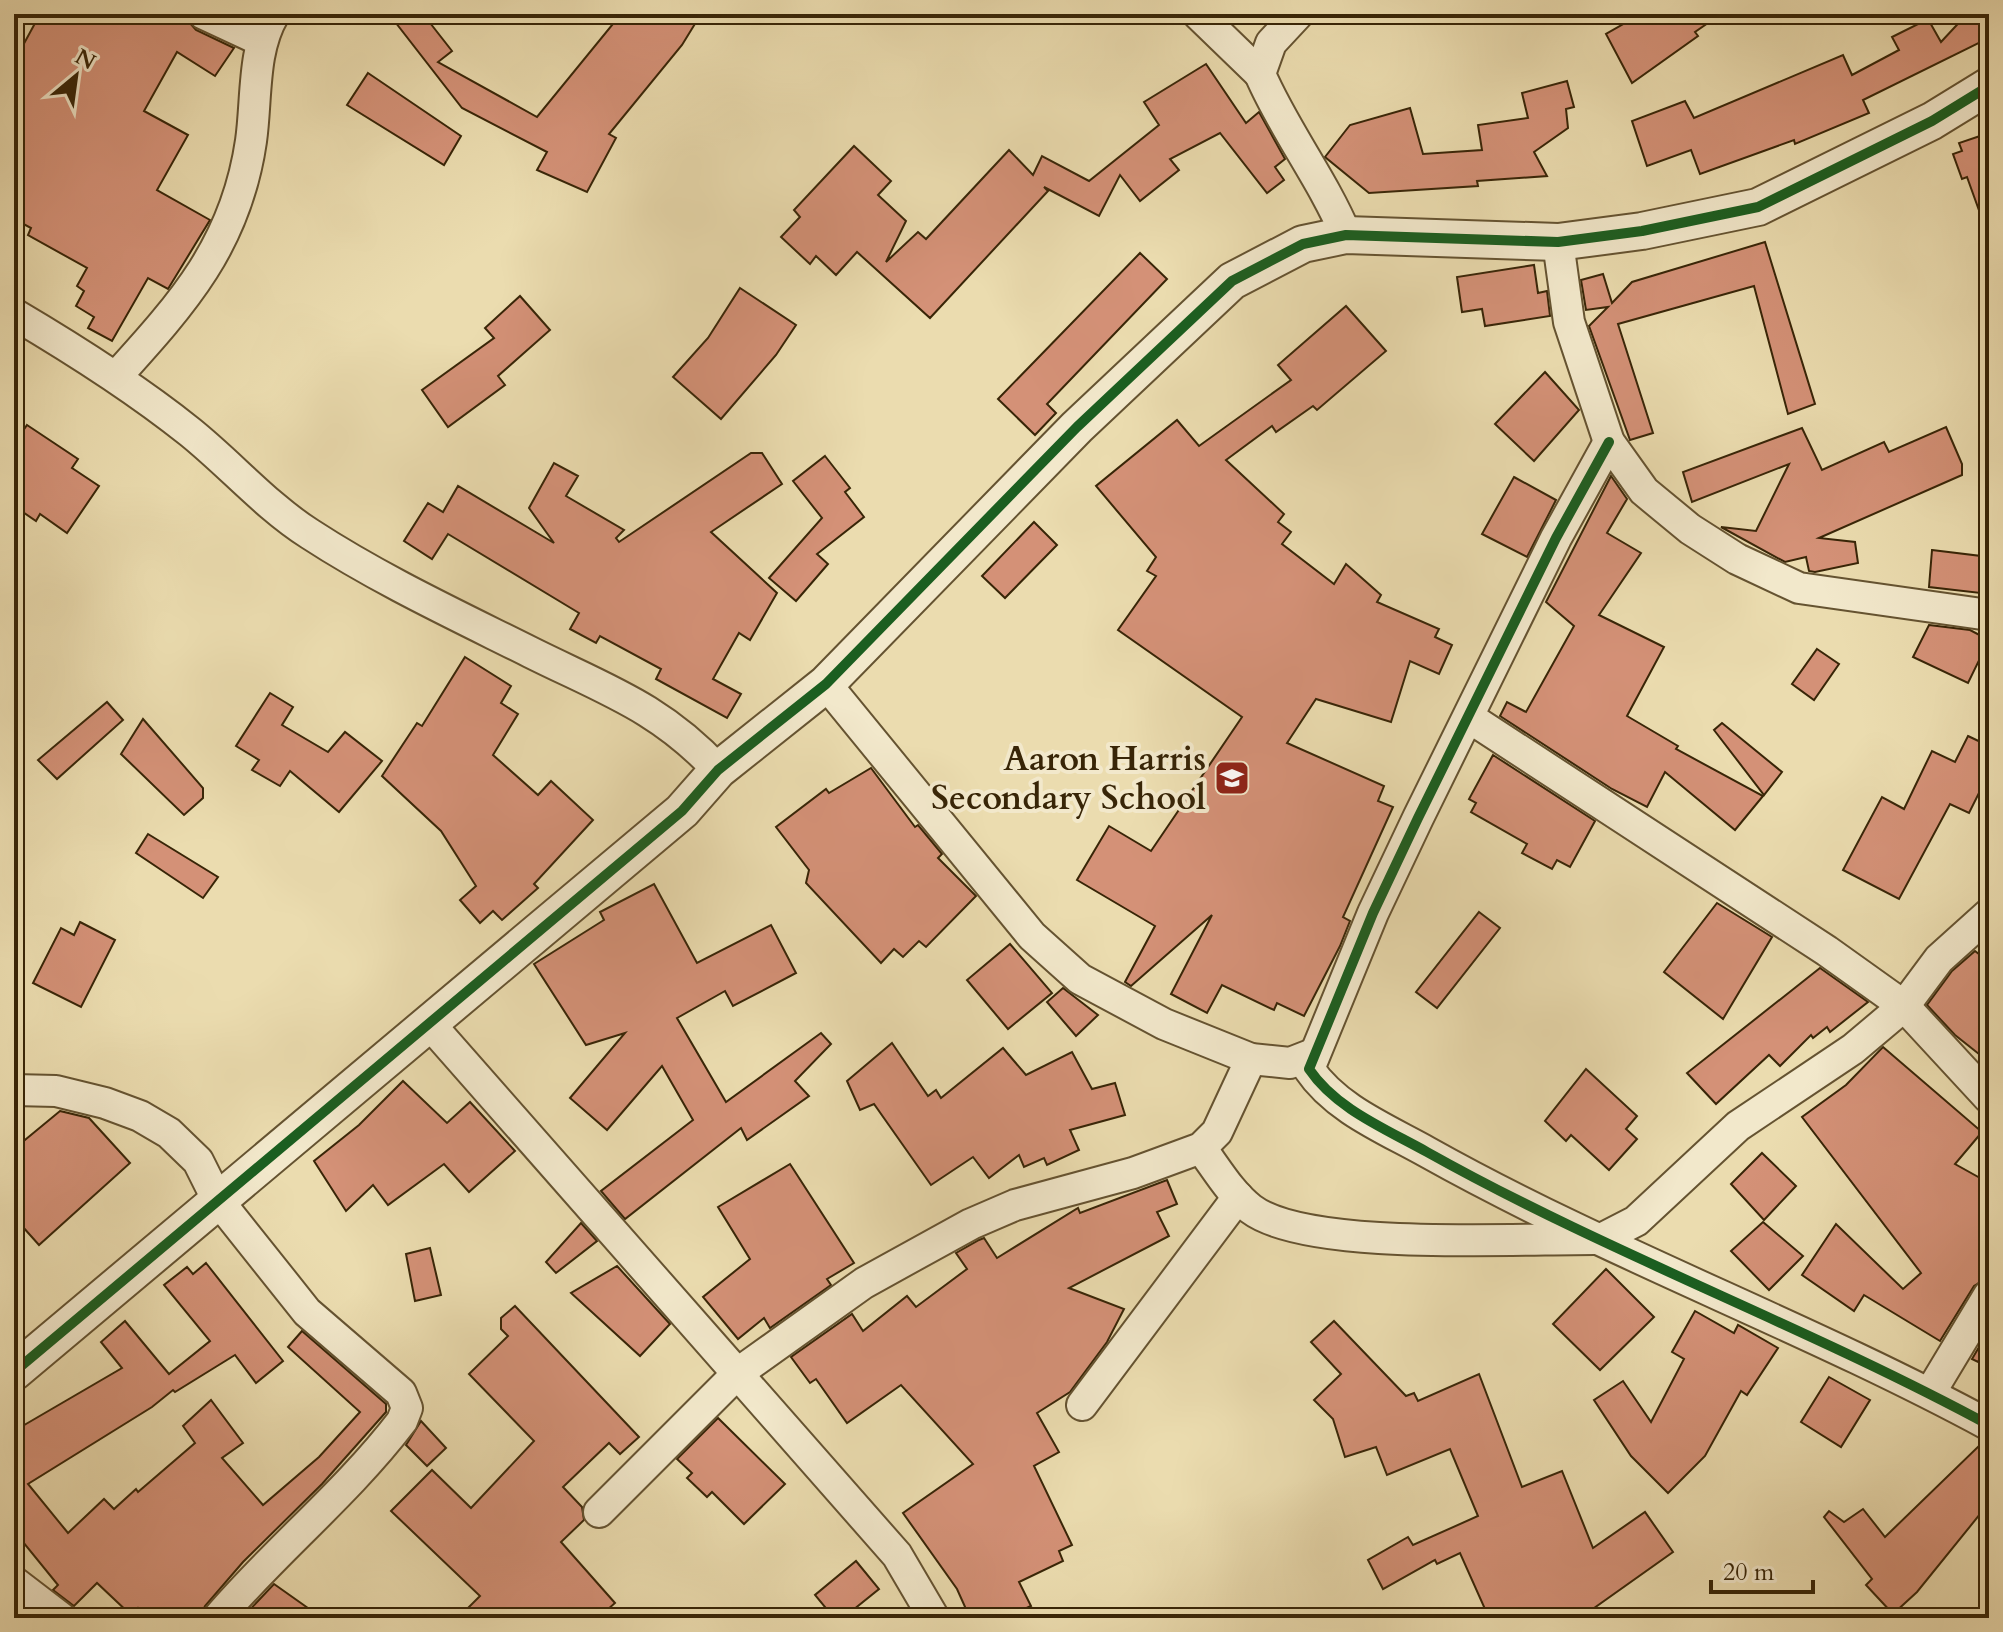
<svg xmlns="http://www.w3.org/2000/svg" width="2003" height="1632" font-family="Cardo,serif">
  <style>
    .building { fill: #d49177; stroke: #382507; stroke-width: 2 }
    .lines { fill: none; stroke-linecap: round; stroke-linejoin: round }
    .minor-casing { stroke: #655331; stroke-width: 34 }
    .tertiary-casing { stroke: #655331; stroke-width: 40 }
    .minor { stroke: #f2e8cb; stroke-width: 30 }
    .tertiary { stroke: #f2e8cb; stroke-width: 36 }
    .cycleway-casing { stroke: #f2e8cb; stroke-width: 15 }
    .cycleway { stroke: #1b5e20; stroke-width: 10 }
    .labels { text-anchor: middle; stroke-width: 8; stroke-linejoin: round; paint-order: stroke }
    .poi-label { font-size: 34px; font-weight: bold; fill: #382507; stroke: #f2e8cb; text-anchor: end }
  </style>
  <rect width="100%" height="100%" fill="#ebdcaf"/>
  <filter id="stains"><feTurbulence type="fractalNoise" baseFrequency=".0025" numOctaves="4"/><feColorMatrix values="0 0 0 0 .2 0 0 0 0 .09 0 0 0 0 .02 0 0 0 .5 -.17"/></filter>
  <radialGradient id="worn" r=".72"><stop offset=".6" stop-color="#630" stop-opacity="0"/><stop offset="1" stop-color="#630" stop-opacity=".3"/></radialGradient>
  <g class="building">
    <polygon points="40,14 182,14 196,30 234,48 215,76 177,52 144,111 188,135 157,190 210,220 168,289 148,278 112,341 88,328 94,317 76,306 84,291 77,286 87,268 28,235 31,228 14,219 14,62"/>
    <polygon points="389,14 423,14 452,51 438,62 537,117 621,14 701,14 682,45 609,134 616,138 587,192 537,170 547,152 462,108"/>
    <polygon points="1641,14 1721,14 1695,32 1698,36 1632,83 1606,34"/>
    <polygon points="1967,14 1989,14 1989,38 1863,100 1869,113 1795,144 1794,140 1700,174 1691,150 1647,166 1632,121 1685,101 1694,118 1843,55 1852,75 1899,50 1892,37 1928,19 1941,42"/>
    <polygon points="1206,64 1246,123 1259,112 1285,159 1275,167 1284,180 1267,193 1220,133 1170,159 1179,170 1140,201 1120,175 1099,216 1044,187 1048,191 930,318 857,252 836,275 816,256 810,264 781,237 800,217 794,210 854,146 891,181 878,195 906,221 886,262 918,232 926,239 1009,150 1033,175 1042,156 1089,181 1159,125 1144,102"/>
    <polygon points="368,73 461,136 444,165 347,105"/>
    <polygon points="1567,81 1574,107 1566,109 1568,128 1534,152 1547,176 1477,181 1478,186 1369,193 1325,157 1350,125 1410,108 1423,154 1482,150 1478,125 1528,118 1522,93"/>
    <polygon points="1989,133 1989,227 1985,227 1967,177 1962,179 1953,154 1962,151 1959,143"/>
    <polygon points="1765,242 1815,404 1788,414 1754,286 1618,324 1653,433 1630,440 1589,326 1608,307 1586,310 1581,280 1603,274 1612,303 1632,282"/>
    <polygon points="1140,253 1167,279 1047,404 1056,413 1035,435 998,399"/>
    <polygon points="1534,265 1538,293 1547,291 1550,316 1485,326 1482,309 1462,312 1457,277"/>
    <polygon points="740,288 796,325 776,355 721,419 673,377 708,338"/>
    <polygon points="520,296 550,330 498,376 505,385 448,427 422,390 494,338 485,328"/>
    <polygon points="1346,306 1386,351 1317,410 1313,406 1276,432 1272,426 1226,460 1284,514 1278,522 1291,532 1282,544 1334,584 1346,564 1381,595 1377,602 1439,629 1435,637 1452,645 1439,674 1410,661 1391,722 1316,699 1287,743 1384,786 1378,801 1393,807 1343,917 1350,921 1340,946 1304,1016 1277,1003 1274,1010 1222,985 1207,1013 1171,994 1212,915 1131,986 1125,982 1155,926 1077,880 1109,826 1151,851 1242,717 1118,630 1156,576 1147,571 1156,557 1096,486 1177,420 1199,446 1291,380 1278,365"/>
    <polygon points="1545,372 1579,410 1534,461 1495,424"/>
    <polygon points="27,425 78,459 72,468 99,486 67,533 40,514 36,521 14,506 14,444"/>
    <polygon points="1946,427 1962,464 1962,475 1819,538 1855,542 1858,563 1815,572 1809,571 1806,557 1785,562 1721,527 1756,531 1789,464 1692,502 1683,472 1802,428 1822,470 1884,442 1889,452"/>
    <polygon points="751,453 762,453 782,484 711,532 777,593 750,640 739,633 713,679 741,694 727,718 656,679 661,669 600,636 596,643 570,629 579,613 448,534 432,559 404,541 428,503 443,512 458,486 554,543 529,508 554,463 578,476 566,496 624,530 616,538 619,542"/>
    <polygon points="825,456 850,488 845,492 864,517 817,554 828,564 796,601 769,578 822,518 793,481"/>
    <polygon points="1611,476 1627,499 1607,533 1641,553 1599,615 1664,647 1627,716 1678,746 1676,749 1763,796 1735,830 1665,772 1647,807 1612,789 1500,716 1507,702 1526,712 1574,626 1546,602"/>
    <polygon points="1514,477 1556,500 1527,557 1482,534"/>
    <polygon points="1034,522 1057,545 1005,598 982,576"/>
    <polygon points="1932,550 1989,557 1989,594 1929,587"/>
    <polygon points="1929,625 1970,630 1989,640 1968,683 1913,657"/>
    <polygon points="1817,649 1839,664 1814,700 1792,684"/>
    <polygon points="465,657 511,686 501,703 518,714 493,755 538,795 551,781 593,820 534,884 538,888 502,920 493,911 480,923 460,900 476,886 441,831 382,776 417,723 422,726"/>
    <polygon points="270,693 293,707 282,725 328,752 345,732 382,761 339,812 290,771 280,786 252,770 259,760 236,746"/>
    <polygon points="107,702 123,720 57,779 38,760"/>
    <polygon points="143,719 203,788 203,798 184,815 121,754"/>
    <polygon points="1722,723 1782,772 1764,795 1714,730"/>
    <polygon points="1968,736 1989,746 1989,773 1969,813 1950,804 1899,899 1843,870 1882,797 1904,809 1932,751 1955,762"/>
    <polygon points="1493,755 1595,821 1570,867 1557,860 1552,869 1522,853 1527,844 1471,812 1476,803 1469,799"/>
    <polygon points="871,768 915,827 918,825 942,854 938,858 976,896 926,947 919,941 903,957 894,949 881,963 806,883 809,870 776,827 826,789 829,793"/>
    <polygon points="148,834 218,877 203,898 136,853"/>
    <polygon points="654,884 697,963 771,925 796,973 733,1006 725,991 677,1018 726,1102 821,1033 831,1044 795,1081 809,1096 747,1140 741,1128 625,1219 601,1191 693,1120 662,1066 607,1130 570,1098 625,1033 586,1045 534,964 604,920 600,912"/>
    <polygon points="1717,903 1772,937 1723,1019 1664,972"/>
    <polygon points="1479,912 1500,928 1437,1008 1416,992"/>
    <polygon points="80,922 115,940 81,1007 33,983 61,928 74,935"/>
    <polygon points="1010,944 1052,993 1008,1029 967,980"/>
    <polygon points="1975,951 1989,962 1989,1062 1955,1035 1927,1005 1952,971"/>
    <polygon points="1820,968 1868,1002 1830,1032 1827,1027 1813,1038 1811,1035 1780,1066 1769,1055 1716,1104 1687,1073"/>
    <polygon points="1063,988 1098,1015 1076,1036 1047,1002"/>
    <polygon points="892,1043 928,1096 936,1090 941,1098 1003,1048 1026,1075 1072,1052 1092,1089 1115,1083 1125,1115 1070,1130 1079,1150 1047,1165 1044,1158 1024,1167 1019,1155 989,1178 973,1157 931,1185 874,1104 860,1110 847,1081"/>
    <polygon points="1883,1047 1982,1132 1955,1164 1989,1183 1989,1277 1974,1286 1940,1341 1864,1295 1854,1311 1802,1275 1836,1224 1903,1289 1921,1273 1802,1117 1846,1085"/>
    <polygon points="1586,1069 1637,1116 1626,1129 1637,1139 1609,1170 1571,1135 1566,1141 1545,1121"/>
    <polygon points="403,1081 447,1123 470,1102 515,1151 469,1192 444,1164 388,1205 373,1185 346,1211 314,1161 359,1125"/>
    <polygon points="60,1111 89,1118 130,1163 39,1245 14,1217 14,1149"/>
    <polygon points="1762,1153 1796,1186 1764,1220 1731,1184"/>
    <polygon points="790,1164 854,1263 827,1279 831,1285 770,1328 764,1318 738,1339 703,1297 750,1259 718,1207"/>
    <polygon points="1167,1180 1177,1204 1157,1212 1169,1236 1069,1288 1124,1309 1107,1342 1070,1392 1037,1413 1059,1452 1034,1466 1072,1545 1059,1551 1063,1561 1019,1582 1031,1606 1004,1618 970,1618 957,1589 903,1513 973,1464 901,1385 847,1423 816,1379 810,1383 791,1357 852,1314 863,1331 907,1296 916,1307 967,1269 956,1253 979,1240 984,1238 997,1258 1078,1208 1080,1213"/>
    <polygon points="1763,1222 1803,1256 1769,1290 1731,1251"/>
    <polygon points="581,1223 597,1241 556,1273 546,1262"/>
    <polygon points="430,1248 441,1295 415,1301 406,1254"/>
    <polygon points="206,1263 283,1361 256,1383 235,1355 175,1392 173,1390 152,1407 28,1484 68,1533 104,1499 114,1509 136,1489 138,1492 195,1443 183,1426 211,1400 243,1443 222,1458 263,1505 319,1457 360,1412 288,1347 302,1331 386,1404 386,1412 322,1484 243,1562 205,1606 200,1618 149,1618 138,1608 131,1615 97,1583 74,1606 53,1590 58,1585 14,1531 14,1431 122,1368 101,1342 125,1321 169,1374 210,1341 164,1285 187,1267 193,1274"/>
    <polygon points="617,1266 670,1324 640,1356 571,1293"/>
    <polygon points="1606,1269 1654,1317 1600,1370 1553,1324"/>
    <polygon points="515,1306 639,1437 620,1454 609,1443 563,1487 582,1507 584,1520 561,1542 615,1603 598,1618 458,1618 480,1596 391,1511 432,1470 471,1508 534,1441 469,1374 508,1336 501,1329 501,1318"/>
    <polygon points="1695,1311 1734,1333 1738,1325 1778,1348 1747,1395 1741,1391 1705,1456 1668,1493 1631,1456 1594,1400 1623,1381 1651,1422 1684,1359 1672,1352"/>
    <polygon points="1334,1321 1406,1396 1414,1393 1418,1401 1479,1374 1522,1487 1562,1471 1593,1548 1645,1512 1673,1552 1580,1618 1489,1618 1460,1553 1437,1564 1435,1560 1383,1589 1368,1560 1408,1537 1413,1545 1478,1516 1450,1449 1387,1475 1376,1447 1345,1457 1333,1419 1314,1400 1341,1374 1311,1342"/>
    <polygon points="1989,1330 1989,1340 1978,1362 1972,1359"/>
    <polygon points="1829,1377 1870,1400 1841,1447 1801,1422"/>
    <polygon points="718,1418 785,1484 744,1524 712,1492 707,1497 687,1478 692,1473 677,1459"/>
    <polygon points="421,1421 446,1448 427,1466 406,1445"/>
    <polygon points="1983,1442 1989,1443 1989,1503 1917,1592 1893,1614 1866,1585 1872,1579 1824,1517 1829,1511 1844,1522 1863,1509 1885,1537"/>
    <polygon points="856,1561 879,1589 843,1618 834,1618 815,1595"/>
    <polygon points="274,1584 322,1618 242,1618"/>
  </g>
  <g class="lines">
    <defs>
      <g id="minor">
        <polyline points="204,14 262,41"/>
        <polyline points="1198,14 1260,74"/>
        <path d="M1298,14L1271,43L1260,74C1284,130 1322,178 1346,235"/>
        <polyline points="1558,242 1569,322 1609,442 1644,491 1690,529 1737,559 1799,588 1989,615"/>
        <path d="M14,314C75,350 135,388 190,432C231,465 266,506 310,534C379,579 456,615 530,652C604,689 660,707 718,770"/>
        <path d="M116,377C184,302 236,244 251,141C257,99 252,51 274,14"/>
        <path d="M1609,442L1556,538L1418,818L1373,913L1309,1069C1336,1109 1386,1129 1427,1152C1609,1254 1806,1326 1989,1425"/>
        <polyline points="826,684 1032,936 1080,979 1164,1024 1251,1059 1290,1063 1313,1054"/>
        <polyline points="1470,718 1827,951 1904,1006 1989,1098"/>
        <polyline points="428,1022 897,1555 934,1618"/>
        <path d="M14,1090L56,1091L105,1103L140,1116L169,1133L198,1161L217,1199L307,1312L401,1393L407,1408L402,1421C347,1493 277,1549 218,1618"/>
        <path d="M1201,1148C1216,1168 1231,1194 1251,1209C1308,1252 1524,1238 1601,1239L1636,1221L1738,1126L1853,1049L1904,1006L1939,959L1989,914"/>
        <polyline points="1930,1393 1989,1295"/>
        <polyline points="1082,1405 1238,1197"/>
        <polyline points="599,1512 738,1373 864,1283 971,1224 1015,1205 1133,1173 1201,1148 1217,1132 1251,1059"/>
        <polyline points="14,1582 61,1618"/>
      </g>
      <polyline id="tertiary" points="14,1372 682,811 718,770 826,684 1077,427 1232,281 1303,244 1346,235 1558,242 1642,231 1758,207 1932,121 1989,86"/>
    </defs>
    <use href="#minor" class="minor-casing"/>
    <use href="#tertiary" class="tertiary-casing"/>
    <use href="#minor" class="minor"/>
    <use href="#tertiary" class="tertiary"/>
    <defs>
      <g id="cycleway">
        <path d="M1609,442L1556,538L1418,818L1373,913L1309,1069C1336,1109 1386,1129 1427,1152C1609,1254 1806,1326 1989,1425"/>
        <polyline points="14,1372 682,811 718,770 826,684 1077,427 1232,281 1303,244 1346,235 1558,242 1642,231 1758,207 1932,121 1989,86"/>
      </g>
    </defs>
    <use href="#cycleway" class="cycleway-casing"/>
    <use href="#cycleway" class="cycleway"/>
  </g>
  <defs>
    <symbol id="school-square" viewBox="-11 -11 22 22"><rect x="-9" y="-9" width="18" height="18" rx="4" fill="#8f2418" stroke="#f2e8cb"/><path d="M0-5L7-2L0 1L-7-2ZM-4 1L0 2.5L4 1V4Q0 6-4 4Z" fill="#fff"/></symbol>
  </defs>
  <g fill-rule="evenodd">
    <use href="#school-square" x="1212" y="758" width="40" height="40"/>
  </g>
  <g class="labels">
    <g class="poi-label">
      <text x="1206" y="770">Aaron Harris<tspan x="1206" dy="39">Secondary School</tspan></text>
    </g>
  </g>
  <rect width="2003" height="1632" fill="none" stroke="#ebdcaf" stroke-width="48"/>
  <rect x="16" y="16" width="1971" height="1600" fill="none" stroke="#382507" stroke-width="4"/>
  <rect x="24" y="24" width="1955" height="1584" fill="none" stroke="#382507" stroke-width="2"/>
  <g transform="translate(76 76) rotate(29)" stroke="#f2e8cb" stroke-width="6" paint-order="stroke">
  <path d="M0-6L14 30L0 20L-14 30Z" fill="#382507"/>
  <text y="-12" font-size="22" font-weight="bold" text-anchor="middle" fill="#382507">N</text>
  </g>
  <path d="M1711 1580v12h102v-12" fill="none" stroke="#382507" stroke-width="4"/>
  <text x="1723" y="1580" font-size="24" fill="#382507" stroke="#f2e8cb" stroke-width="6" paint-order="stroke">20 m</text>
  <rect width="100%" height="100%" filter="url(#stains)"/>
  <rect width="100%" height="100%" fill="url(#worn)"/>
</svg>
